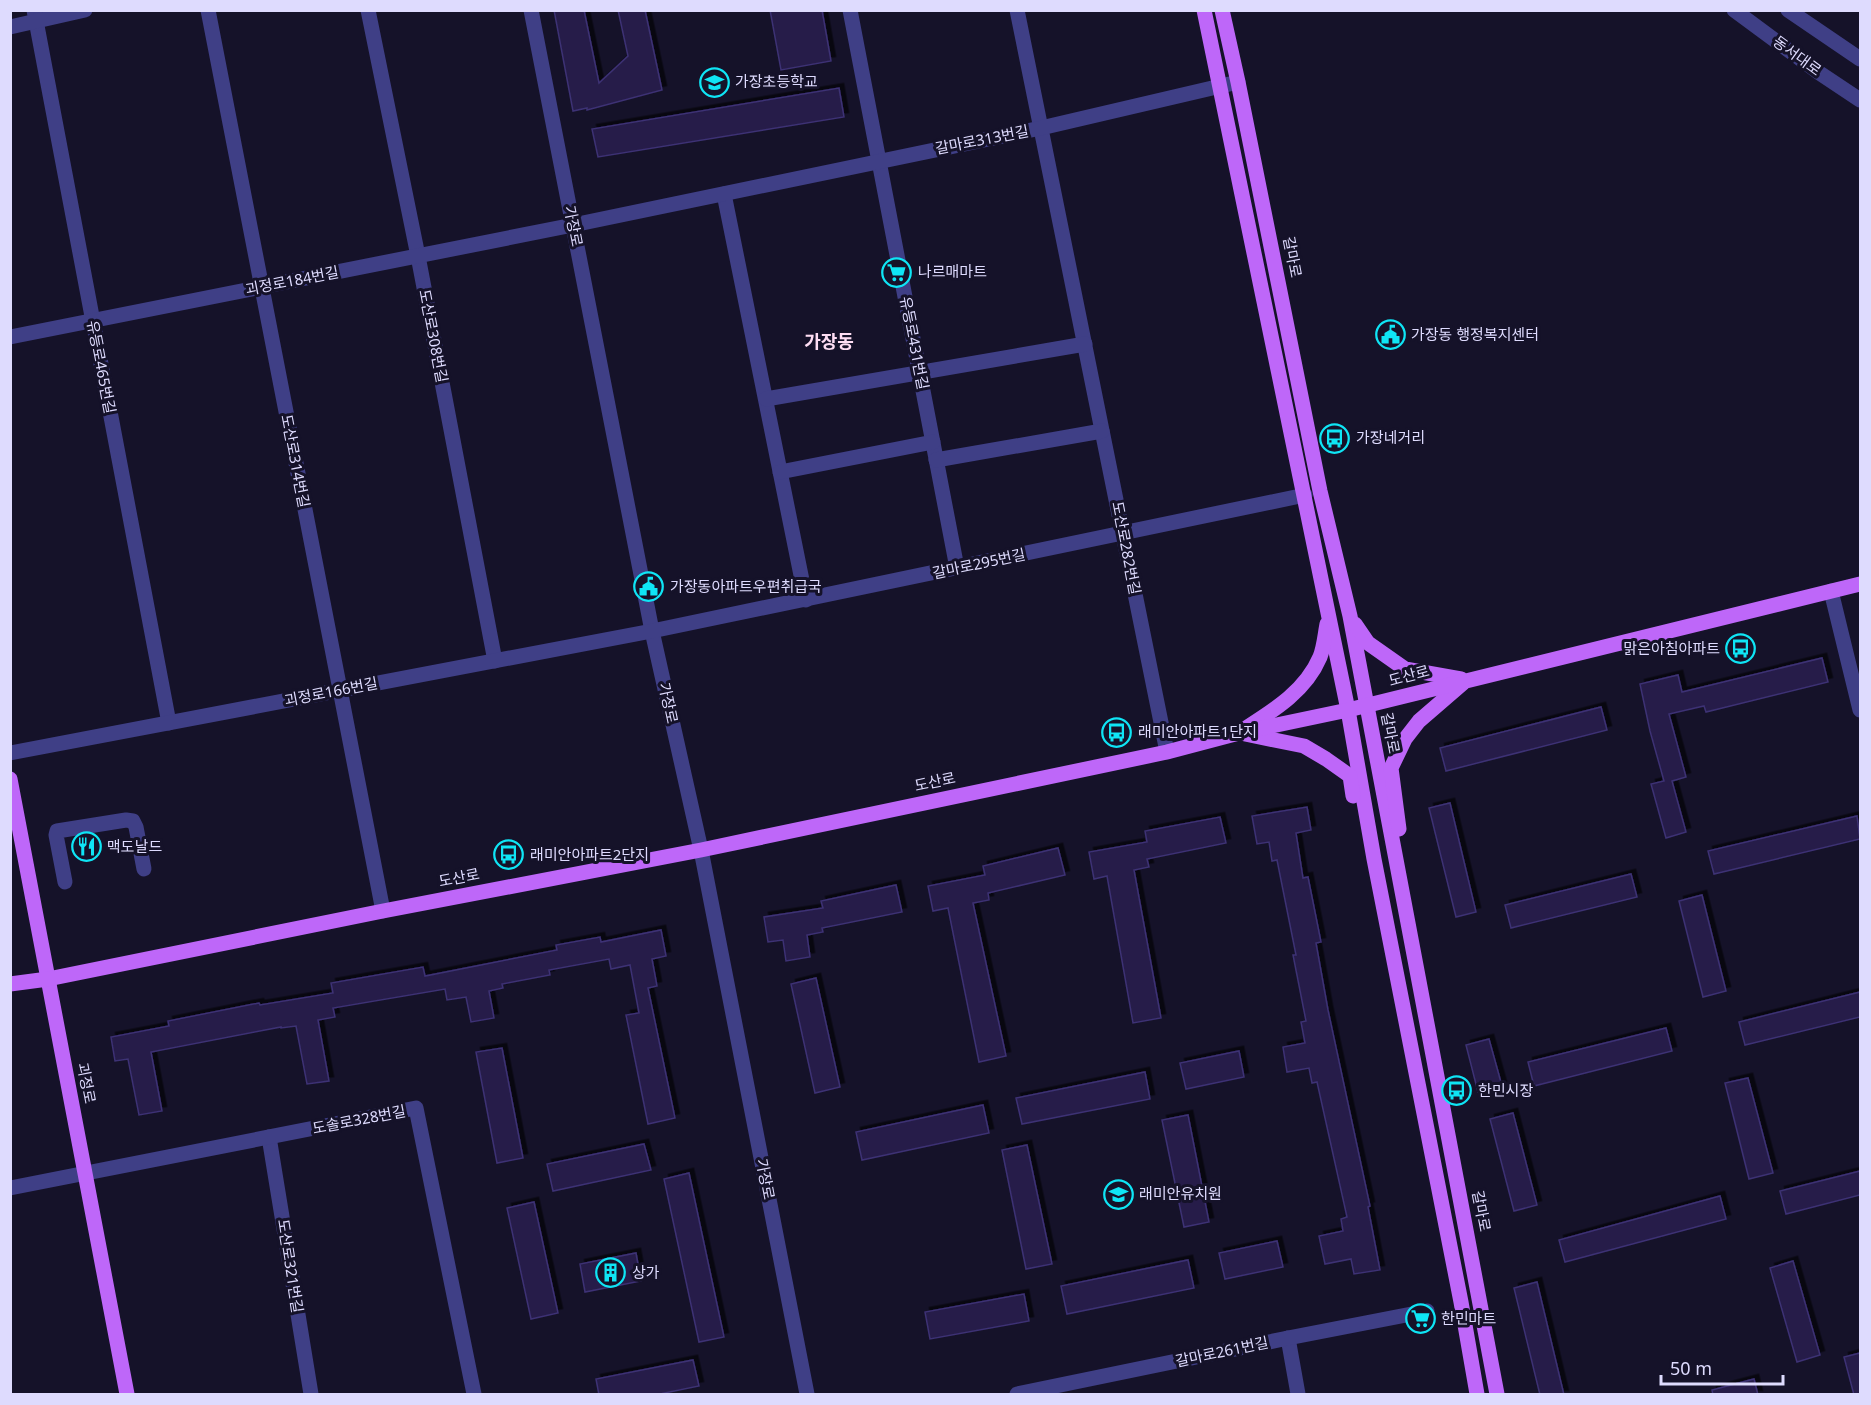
<svg xmlns="http://www.w3.org/2000/svg" width="1871" height="1405" font-family="'Noto Sans','Noto Sans KR',sans-serif">
  <style>
    .building { fill: #261e49; stroke: #3d3174; stroke-width: 1.5; filter: url(#shadow) }
    .lines { fill: none; stroke-linecap: round; stroke-linejoin: round }
    .minor { stroke: #3f3f86; stroke-width: 15 }
    .major { stroke: #be67f9; stroke-width: 15 }
    .labels { text-anchor: middle; stroke-width: 6; stroke-linejoin: round; paint-order: stroke }
    .street-label { font-size: 15px; fill: #dedbfe; stroke: #151229 }
    .poi-label { font-size: 15px; fill: #dedbfe; stroke: #151229; text-anchor: start }
    .quarter-label { font-size: 18px; font-weight: bold; fill: #feddf3; stroke: #151229 }
  </style>
  <defs>
    <filter id="shadow"><feDropShadow dx="4.5" dy="-4.5" stdDeviation="0" flood-color="#0009"/></filter>
  </defs>
  <rect width="100%" height="100%" fill="#151229"/>
  <g class="building">
    <polygon points="554,10 584,10 599,83 628,56 618,10 645,10 662,90 587,110 587,108 573,111"/>
    <polygon points="770,10 822,10 831,61 781,70"/>
    <polygon points="839,88 844,117 598,157 592,129"/>
    <polygon points="1822,658 1828,682 1706,712 1704,706 1669,714 1686,777 1672,781 1686,832 1666,838 1651,784 1664,781 1650,731 1640,684 1678,675 1682,692"/>
    <polygon points="1601,707 1607,730 1446,771 1440,748"/>
    <polygon points="1450,803 1476,912 1456,917 1429,808"/>
    <polygon points="1307,807 1311,830 1296,833 1303,878 1308,877 1321,942 1316,943 1328,1010 1370,1206 1368,1207 1380,1270 1354,1274 1351,1259 1325,1264 1319,1236 1343,1231 1341,1219 1347,1217 1317,1082 1312,1083 1309,1068 1287,1072 1283,1047 1305,1043 1301,1022 1306,1021 1293,955 1296,955 1277,860 1272,861 1269,842 1257,844 1252,816"/>
    <polygon points="1857,816 1860,839 1714,874 1708,851"/>
    <polygon points="1220,817 1226,843 1147,859 1149,867 1134,870 1161,1018 1133,1023 1107,876 1094,879 1089,852 1147,842 1145,831"/>
    <polygon points="1058,848 1065,875 988,893 989,900 973,903 1006,1056 979,1062 948,908 933,911 928,886 985,875 983,866"/>
    <polygon points="1631,874 1637,897 1511,928 1505,905"/>
    <polygon points="896,885 902,912 822,928 823,932 807,935 810,957 786,961 783,940 768,942 764,917 823,908 821,901"/>
    <polygon points="1702,895 1726,991 1703,997 1679,901"/>
    <polygon points="661,930 666,956 652,959 657,986 648,988 675,1118 648,1124 626,1015 639,1013 630,965 611,969 609,959 549,970 550,975 502,984 503,988 489,991 494,1018 471,1022 466,997 447,1000 445,989 333,1008 335,1017 318,1020 329,1081 307,1084 296,1026 281,1028 281,1027 151,1052 162,1111 139,1115 128,1059 115,1061 111,1037 169,1026 168,1021 259,1003 260,1005 333,993 331,983 423,967 425,976 557,950 556,945 600,937 601,942"/>
    <polygon points="816,978 840,1087 815,1093 791,984"/>
    <polygon points="1860,992 1860,1017 1745,1045 1739,1022"/>
    <polygon points="1666,1028 1672,1051 1534,1086 1528,1062"/>
    <polygon points="1489,1039 1502,1086 1478,1092 1466,1045"/>
    <polygon points="502,1048 523,1158 497,1163 476,1052"/>
    <polygon points="1239,1051 1244,1077 1186,1089 1180,1063"/>
    <polygon points="1145,1072 1150,1099 1022,1124 1016,1098"/>
    <polygon points="1748,1078 1773,1173 1749,1179 1725,1083"/>
    <polygon points="983,1105 989,1133 862,1160 856,1132"/>
    <polygon points="1513,1113 1537,1205 1514,1211 1490,1119"/>
    <polygon points="1188,1115 1209,1222 1184,1227 1162,1120"/>
    <polygon points="644,1144 651,1170 553,1191 547,1164"/>
    <polygon points="1027,1145 1052,1264 1026,1269 1002,1150"/>
    <polygon points="1860,1171 1860,1195 1786,1214 1780,1191"/>
    <polygon points="689,1173 724,1337 699,1342 664,1179"/>
    <polygon points="1720,1196 1726,1219 1565,1262 1559,1240"/>
    <polygon points="534,1202 558,1313 531,1319 507,1208"/>
    <polygon points="1277,1241 1283,1267 1225,1279 1219,1253"/>
    <polygon points="636,1253 641,1281 585,1292 580,1264"/>
    <polygon points="1188,1260 1194,1288 1067,1314 1061,1286"/>
    <polygon points="1793,1261 1820,1355 1797,1362 1770,1268"/>
    <polygon points="1537,1282 1564,1395 1540,1395 1514,1288"/>
    <polygon points="1024,1294 1029,1321 930,1339 925,1312"/>
    <polygon points="1860,1353 1860,1395 1854,1395 1844,1357"/>
    <polygon points="693,1360 699,1386 655,1395 599,1395 596,1379"/>
    <polygon points="1754,1379 1758,1395 1713,1395 1712,1390"/>
  </g>
  <g class="lines">
    <g class="minor">
      <polyline points="34,10 169,723"/>
      <polyline points="208,10 383,911"/>
      <polyline points="368,10 418,256 495,661"/>
      <polyline points="531,10 652,631 701,850 807,1394"/>
      <polyline points="850,10 957,568"/>
      <polyline points="1017,10 1167,752"/>
      <polyline points="1734,10 1818,72 1860,100"/>
      <polyline points="1788,10 1860,59"/>
      <polyline points="10,27 85,10"/>
      <polyline points="724,194 806,600"/>
      <polyline points="10,337 573,225 1041,128 1238,82"/>
      <polyline points="766,399 1085,344"/>
      <polyline points="936,460 1102,431"/>
      <polyline points="780,472 933,442"/>
      <polyline points="1831,591 1860,710"/>
      <polyline points="10,753 652,631 1305,495"/>
      <polyline points="65,882 56,835 57,831 126,820 133,821 136,827 144,869"/>
      <polyline points="269,1137 311,1394"/>
      <polyline points="10,1188 416,1108 474,1394"/>
      <polyline points="1288,1338 1298,1394"/>
      <polyline points="1017,1394 1288,1338 1427,1311"/>
    </g>
    <g class="major">
      <polyline points="1204,10 1348,710 1374,859 1461,1302 1477,1394"/>
      <polyline points="1222,10 1238,82 1320,491 1350,616 1497,1394"/>
      <polyline points="1355,624 1368,643 1405,669 1461,679"/>
      <path d="M1246,728C1276,709 1306,690 1320,657C1324,647 1325,634 1327,624"/>
      <polyline points="1245,734 1304,746 1326,759 1350,776 1353,796"/>
      <polyline points="10,779 127,1394"/>
      <polyline points="1399,829 1391,768 1405,739 1419,721 1463,683"/>
      <polyline points="10,984 48,979 383,911 701,850 1167,752 1239,733 1348,710 1860,584"/>
    </g>
  </g>
  <defs>
    <symbol id="school-ring" viewBox="-11 -11 22 22"><circle r="9.5" fill="#151229" stroke="#0fe5f5" stroke-width="1.5"/><path d="M0-5L7-2L0 1L-7-2ZM-4 1L0 2.5L4 1V4Q0 6-4 4Z" fill="#0fe5f5"/></symbol>
    <symbol id="supermarket-ring" viewBox="-11 -11 22 22"><circle r="9.5" fill="#151229" stroke="#0fe5f5" stroke-width="1.5"/><path d="M-6-5.5h2.5l.6 2H6L4.5 2H-2.5L-4.4-4H-6ZM-1.5 3.2a1.3 1.3 0 1 0 .1 0ZM3 3.2a1.3 1.3 0 1 0 .1 0Z" fill="#0fe5f5"/></symbol>
    <symbol id="civic-ring" viewBox="-11 -11 22 22"><circle r="9.5" fill="#151229" stroke="#0fe5f5" stroke-width="1.5"/><path d="M-.6-6.5H3V-4.5H.6V-3L4-1V1h2V6H-6V1h2V-1L-.6-3ZM-1.2 2.5V6h2.4V2.5Z" fill="#0fe5f5"/></symbol>
    <symbol id="bus-ring" viewBox="-11 -11 22 22"><circle r="9.5" fill="#151229" stroke="#0fe5f5" stroke-width="1.5"/><path d="M-5-6H5V4H4V6H2V4H-2V6H-4V4H-5ZM-3.5-4V0h7V-4ZM-3.5 1.2v1.5H-2V1.2ZM2 1.2v1.5H3.5V1.2Z" fill="#0fe5f5"/></symbol>
    <symbol id="restaurant-ring" viewBox="-11 -11 22 22"><circle r="9.5" fill="#151229" stroke="#0fe5f5" stroke-width="1.5"/><path d="M-5-6h1v4h1v-4h1v4h1v-4h1v5L-1.5 .5V6h-2V.5L-5-1ZM5-6V6H3V1.5H1.5Q1.5-4 5-6Z" fill="#0fe5f5"/></symbol>
    <symbol id="building-ring" viewBox="-11 -11 22 22"><circle r="9.5" fill="#151229" stroke="#0fe5f5" stroke-width="1.5"/><path d="M-4-6H4V6H1V3H-1V6H-4ZM-2.5-4.3h1.7v1.8h-1.7ZM.8-4.3h1.7v1.8H.8ZM-2.5-1h1.7V.8h-1.7ZM.8-1h1.7V.8H.8Z" fill="#0fe5f5"/></symbol>
  </defs>
  <g fill-rule="evenodd">
    <use href="#school-ring" x="698" y="66" width="33" height="33"/>
    <use href="#supermarket-ring" x="880" y="256" width="33" height="33"/>
    <use href="#civic-ring" x="1374" y="318" width="33" height="33"/>
    <use href="#bus-ring" x="1318" y="422" width="33" height="33"/>
    <use href="#civic-ring" x="632" y="570" width="33" height="33"/>
    <use href="#bus-ring" x="1724" y="632" width="33" height="33"/>
    <use href="#bus-ring" x="1100" y="716" width="33" height="33"/>
    <use href="#restaurant-ring" x="70" y="830" width="33" height="33"/>
    <use href="#bus-ring" x="492" y="838" width="33" height="33"/>
    <use href="#bus-ring" x="1440" y="1074" width="33" height="33"/>
    <use href="#school-ring" x="1102" y="1178" width="33" height="33"/>
    <use href="#building-ring" x="594" y="1256" width="33" height="33"/>
    <use href="#supermarket-ring" x="1404" y="1302" width="33" height="33"/>
  </g>
  <g class="labels">
    <g class="street-label">
      <text transform="translate(1797 56) rotate(36)" y="5">동서대로</text>
      <text transform="translate(982 140) rotate(-11)" y="5">갈마로313번길</text>
      <text transform="translate(573 226) rotate(79)" y="5">가장로</text>
      <text transform="translate(1292 257) rotate(79)" y="5">갈마로</text>
      <text transform="translate(292 281) rotate(-11)" y="5">괴정로184번길</text>
      <text transform="translate(433 336) rotate(79)" y="5">도산로308번길</text>
      <text transform="translate(914 343) rotate(79)" y="5">유등로431번길</text>
      <text transform="translate(101 367) rotate(79)" y="5">유등로465번길</text>
      <text transform="translate(295 461) rotate(79)" y="5">도산로314번길</text>
      <text transform="translate(1126 548) rotate(79)" y="5">도산로282번길</text>
      <text transform="translate(979 564) rotate(-12)" y="5">갈마로295번길</text>
      <text transform="translate(1409 676) rotate(-15)" y="5">도산로</text>
      <text transform="translate(331 692) rotate(-11)" y="5">괴정로166번길</text>
      <text transform="translate(668 703) rotate(78)" y="5">가장로</text>
      <text transform="translate(1390 733) rotate(79)" y="5">갈마로</text>
      <text transform="translate(935 782) rotate(-12)" y="5">도산로</text>
      <text transform="translate(459 878) rotate(-11)" y="5">도산로</text>
      <text transform="translate(86 1083) rotate(79)" y="5">괴정로</text>
      <text transform="translate(359 1120) rotate(-11)" y="5">도솔로328번길</text>
      <text transform="translate(765 1179) rotate(79)" y="5">가장로</text>
      <text transform="translate(1481 1211) rotate(79)" y="5">갈마로</text>
      <text transform="translate(290 1266) rotate(81)" y="5">도산로321번길</text>
      <text transform="translate(1222 1352) rotate(-12)" y="5">갈마로261번길</text>
    </g>
    <g class="poi-label">
      <text x="735" y="87">가장초등학교</text>
      <text x="918" y="277">나르매마트</text>
      <text x="1411" y="340">가장동 행정복지센터</text>
      <text x="1356" y="443">가장네거리</text>
      <text x="670" y="592">가장동아파트우편취급국</text>
      <text x="1720" y="654" text-anchor="end">맑은아침아파트</text>
      <text x="1138" y="737">래미안아파트1단지</text>
      <text x="107" y="852">맥도날드</text>
      <text x="530" y="860">래미안아파트2단지</text>
      <text x="1478" y="1096">한민시장</text>
      <text x="1139" y="1199">래미안유치원</text>
      <text x="632" y="1278">상가</text>
      <text x="1441" y="1324">한민마트</text>
    </g>
    <g class="quarter-label">
      <text x="829" y="348">가장동</text>
    </g>
  </g>
  <rect width="1871" height="1405" fill="none" stroke="#dedbfe" stroke-width="24"/>
  <path d="M1661 1375v9h122v-9" fill="none" stroke="#dedbfe" stroke-width="3"/>
  <text x="1670" y="1375" font-size="18" fill="#dedbfe" stroke="#151229" stroke-width="4.5" paint-order="stroke">50 m</text>
</svg>
